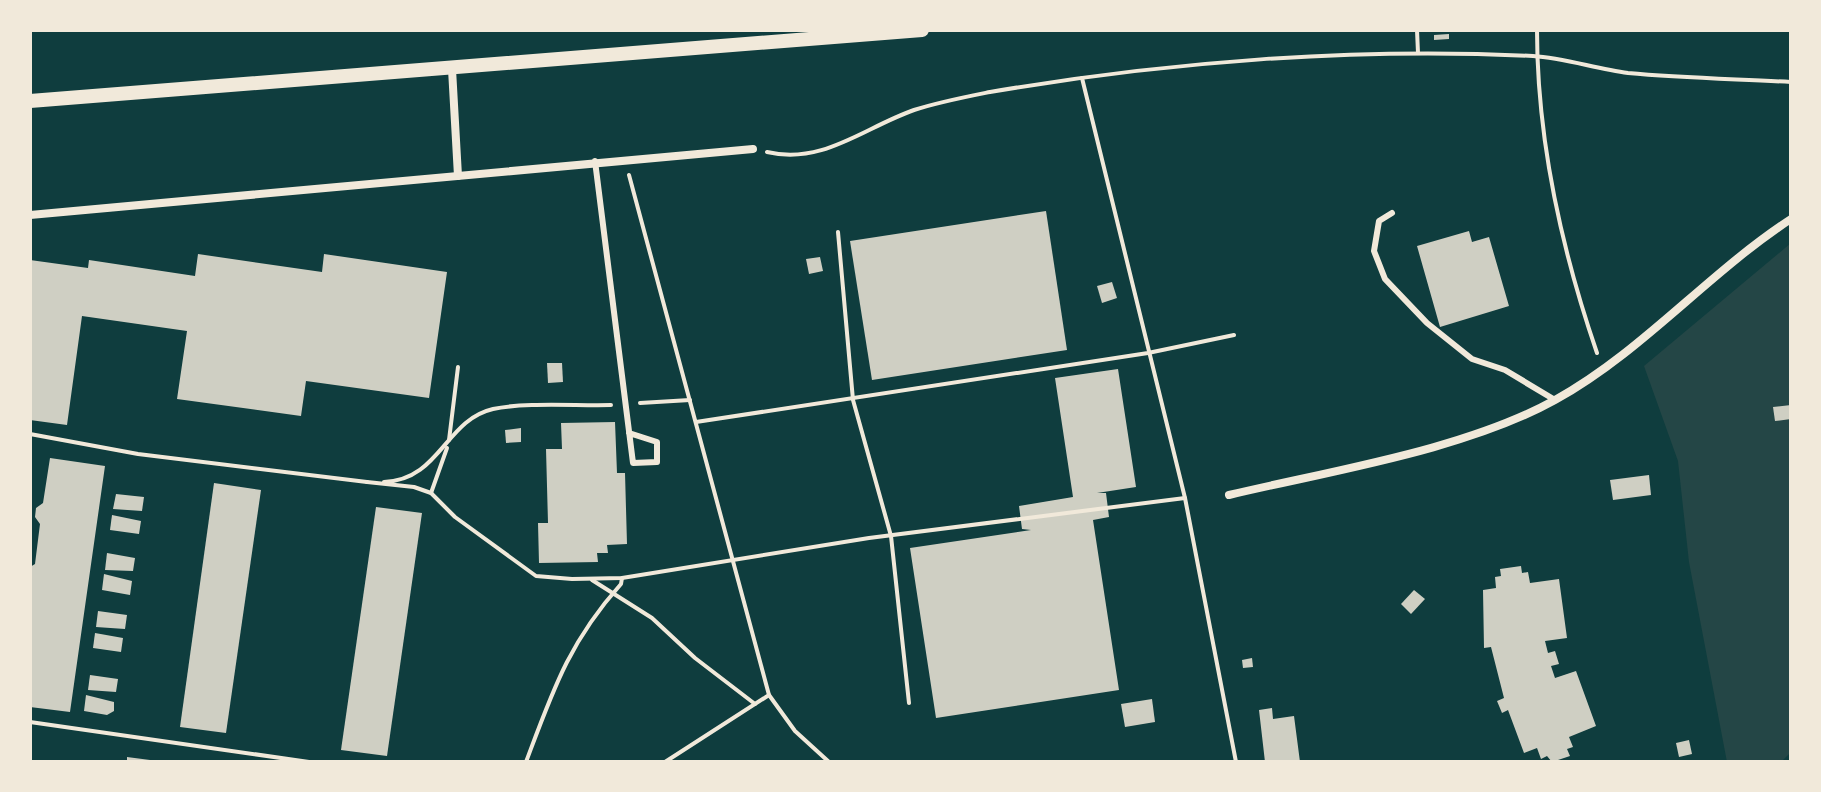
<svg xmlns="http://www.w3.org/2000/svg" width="1821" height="792" font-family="Raleway,sans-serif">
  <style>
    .green { fill: #244646 }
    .building { fill: #cfcfc3 }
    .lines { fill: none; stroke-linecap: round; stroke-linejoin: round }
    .path { stroke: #f1e9da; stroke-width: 4 }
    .service { stroke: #f1e9da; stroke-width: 6 }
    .minor { stroke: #f1e9da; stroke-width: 8 }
    .tertiary { stroke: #f1e9da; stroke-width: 14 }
  </style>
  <rect width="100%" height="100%" fill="#0f3d3e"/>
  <polygon class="green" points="1791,243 1791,752 1781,762 1727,762 1689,562 1678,461 1644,366"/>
  <g class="building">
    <polygon points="1449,34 1449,39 1434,40 1434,35"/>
    <polygon points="1046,211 1067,350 872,380 850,241"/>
    <polygon points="1469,231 1472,242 1489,237 1509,306 1440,327 1417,246"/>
    <polygon points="198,254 322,272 324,254 447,272 429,398 306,381 301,416 177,399 187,331 82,316 67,425 30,420 30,260 88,268 89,260 195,276"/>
    <polygon points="820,257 823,271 809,274 806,259"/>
    <polygon points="1112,282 1117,298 1102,303 1097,286"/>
    <polygon points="547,363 562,363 563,382 548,383"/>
    <polygon points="1118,369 1136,487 1097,493 1106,493 1109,517 1093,520 1119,690 936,718 910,548 1031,530 1022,529 1019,506 1073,497 1055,378"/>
    <polygon points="1791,405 1791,419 1775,421 1773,407"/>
    <polygon points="615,422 617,473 625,473 627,544 607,545 608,553 597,553 598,562 539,563 538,523 548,523 546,449 562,449 561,423"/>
    <polygon points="521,428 521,442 506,443 505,430"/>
    <polygon points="50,458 105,466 70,712 30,707 30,567 35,564 40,524 35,517 36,508 43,503"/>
    <polygon points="1649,475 1651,495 1613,500 1610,480"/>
    <polygon points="214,483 261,490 226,733 180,727"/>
    <polygon points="116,494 144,497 142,511 113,509"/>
    <polygon points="376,507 422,513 387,756 341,750"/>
    <polygon points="112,515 141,521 139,534 110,530"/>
    <polygon points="107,553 135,558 133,571 105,570"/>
    <polygon points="1521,566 1522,573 1528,572 1530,583 1559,579 1567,638 1545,641 1548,653 1555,651 1559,664 1551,666 1555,678 1576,671 1596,726 1569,737 1573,747 1567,749 1570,756 1552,762 1547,756 1541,759 1537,748 1524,753 1508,710 1502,713 1497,701 1504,698 1491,647 1484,648 1483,590 1496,588 1495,577 1501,576 1500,569"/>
    <polygon points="104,574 132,581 130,595 102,590"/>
    <polygon points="1414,590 1425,599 1411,614 1401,604"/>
    <polygon points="98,611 127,615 125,629 96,627"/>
    <polygon points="95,633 123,638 121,652 93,648"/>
    <polygon points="1252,658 1253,667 1243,668 1242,660"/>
    <polygon points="90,675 118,679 116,692 88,690"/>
    <polygon points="86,695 114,702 114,711 107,715 84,711"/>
    <polygon points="1152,699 1155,722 1125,727 1121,704"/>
    <polygon points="1272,708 1273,719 1294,716 1300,762 1265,762 1259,710"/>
    <polygon points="1689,740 1692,754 1679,757 1676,743"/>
    <polygon points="127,757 150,760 150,762 127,762"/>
  </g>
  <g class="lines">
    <g class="path">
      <polyline points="1417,30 1418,53"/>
      <path d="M1537,30C1537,141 1561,248 1597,353"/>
      <polyline points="1082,78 1185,498 1236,762"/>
      <path d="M767,152C823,165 863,128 914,110C939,102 965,97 990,92C1166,62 1355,47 1533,56C1565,58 1596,69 1628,73C1682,78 1737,79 1791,82"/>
      <polyline points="629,175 769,695 665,762"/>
      <polyline points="838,232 853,400 891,536 909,703"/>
      <polyline points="640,403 690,400"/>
      <polyline points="696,422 1148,353 1234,335"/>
      <polyline points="30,434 138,454 367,482"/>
      <polyline points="449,440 458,367"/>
      <polyline points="367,482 414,487 431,493 455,517 536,576 572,579 622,578 869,538 1185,498"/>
      <path d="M384,482C440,480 445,420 493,409C525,402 577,406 611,405"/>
      <polyline points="431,493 447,448"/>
      <polyline points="592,580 652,618 695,658 755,704"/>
      <polyline points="769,695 795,731 829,762"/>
      <polyline points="30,722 309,762"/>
      <path d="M526,762C553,690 569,642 621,584L622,578"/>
    </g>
    <g class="service">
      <polyline points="595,161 633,463 657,462 657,442 629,433"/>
      <polyline points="1392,213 1379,221 1374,251 1385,279 1427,323 1472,359 1505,370 1555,400"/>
    </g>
    <g class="minor">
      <polyline points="452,69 458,176"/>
      <polyline points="30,215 753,149"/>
      <path d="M1229,495C1329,471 1465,450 1555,400C1642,352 1708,273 1791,219"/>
    </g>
    <polyline class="tertiary" points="30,101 922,30"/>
  </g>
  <rect width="1821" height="792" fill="none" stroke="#f1e9da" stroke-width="64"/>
</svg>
